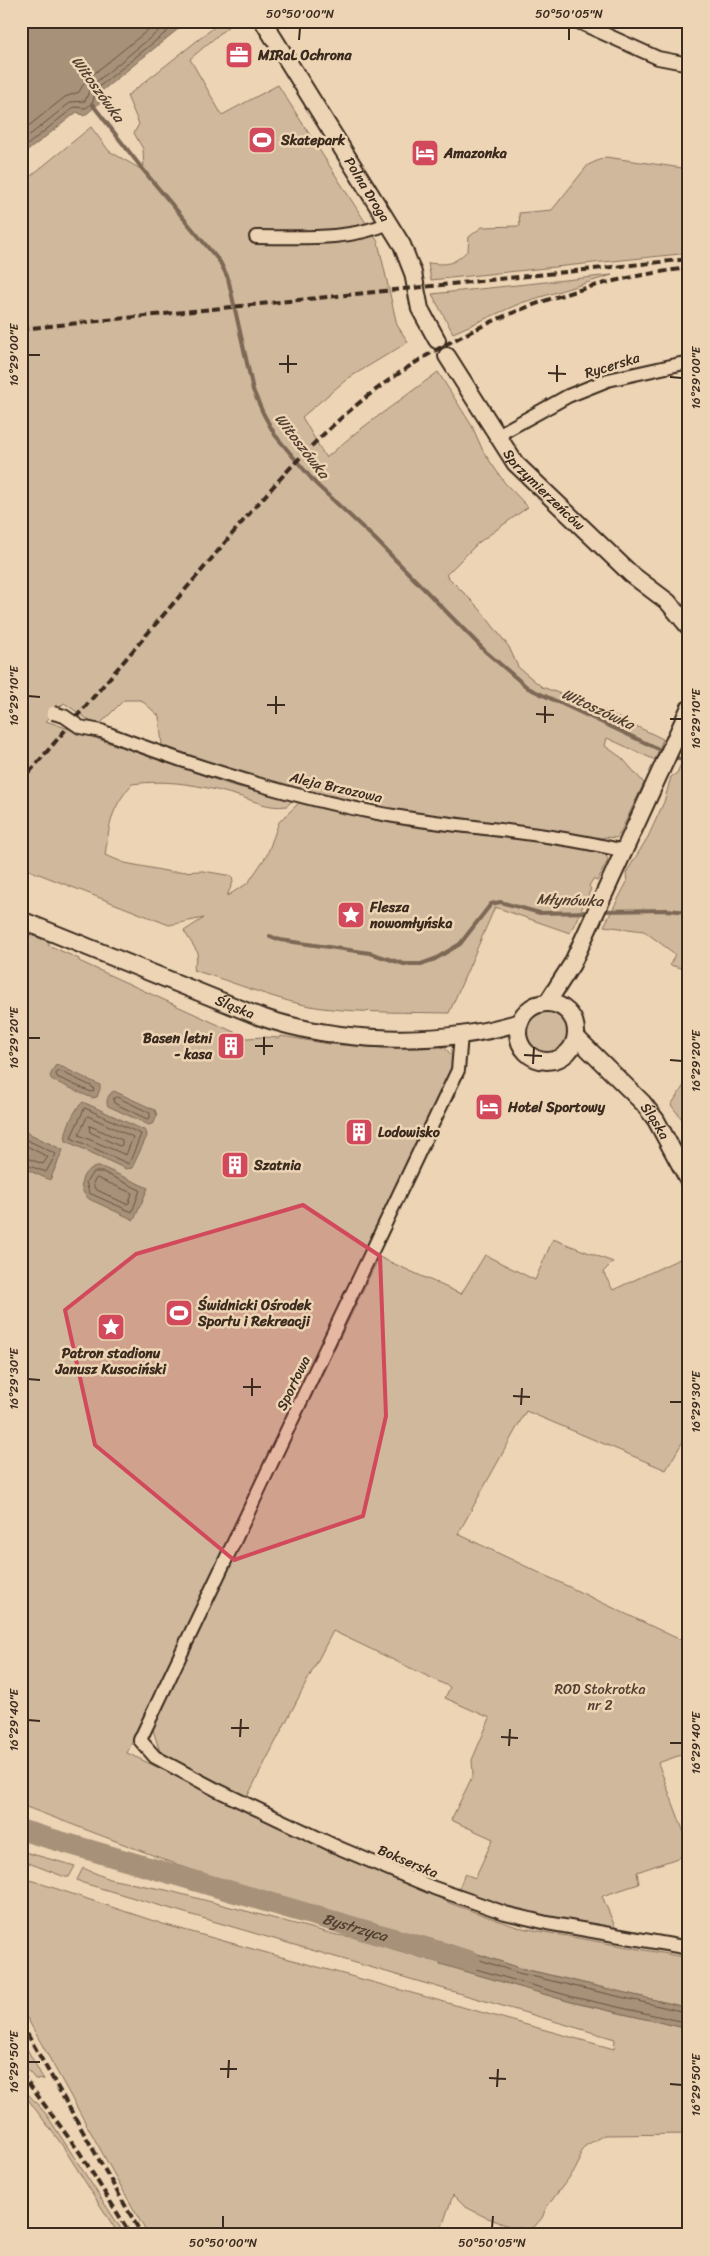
<svg xmlns="http://www.w3.org/2000/svg" width="710" height="2256" font-family="Sriracha,sans-serif">
  <style>
    .green { fill: #d0b89c; stroke: #86715d }
    .water { fill: #a79179; stroke: #7c6855 }
    .lines { fill: none; stroke-linecap: round; stroke-linejoin: round }
    .shore { stroke: #665342; stroke-width: 1 }
    .stream { stroke: #7c6855; stroke-width: 4 }
    .river { stroke: #a79179; stroke-width: 21 }
    .minor-casing { stroke: #3b2a1e; stroke-width: 16 }
    .tertiary-casing { stroke: #3b2a1e; stroke-width: 20 }
    .minor { stroke: #ecd4b4; stroke-width: 12 }
    .tertiary { stroke: #ecd4b4; stroke-width: 16 }
    .rail { stroke: #3b2a1e; stroke-width: 4; stroke-dasharray: 8 4; stroke-linecap: butt }
    .minor-bridge-casing { stroke: #3b2a1e; stroke-width: 16; stroke-linecap: butt }
    .minor-bridge { stroke: #ecd4b4; stroke-width: 12 }
    .marked { fill: #d1495b; fill-opacity: 0.2; stroke: #d1495b; stroke-width: 4; stroke-linejoin: round }
    .ticks { fill: none; stroke: #3b2a1e; stroke-width: 2 }
    .labels { text-anchor: middle; stroke-width: 5; stroke-linejoin: round; paint-order: stroke }
    .poi-label { font-size: 14px; font-weight: bold; fill: #3b2a1e; stroke: #ecd4b4; text-anchor: start }
    .street-label { font-size: 14px; fill: #3b2a1e; stroke: #ecd4b4 }
    .park-label { font-size: 14px; fill: #513f31; stroke: #ecd4b4 }
    .water-label { font-size: 15px; font-style: italic; fill: #513f30; stroke: #ecd4b4 }
    .neatline { fill: none; stroke: #3b2a1e; stroke-width: 2 }
    .ticks-label { font-size: 12px; text-anchor: middle; fill: #3b2a1e }
  </style>
  <rect width="100%" height="100%" fill="#ecd4b4"/>
  <filter id="ink" filterUnits="userSpaceOnUse"><feTurbulence type="fractalNoise" baseFrequency=".02" numOctaves="2"/><feDisplacementMap in="SourceGraphic" scale="10" xChannelSelector="R" yChannelSelector="G"/><feConvolveMatrix kernelMatrix="1 2 1 2 8 2 1 2 1" color-interpolation-filters="sRGB"/></filter>
  <g filter="url(#ink)">
    <g class="green">
      <path d="M222,21H230L231,24L190,59L222,115L278,85L378,242L397,325L408,342L347,379L302,417L326,458L354,434L438,372L472,426L483,451L504,482L528,507L478,543L446,575L479,608L509,647L518,667L542,687L596,707L663,739L655,760L607,738L605,746L622,758L644,783L619,835L616,838L604,837L597,841L372,807L234,772L162,745L159,716L141,700H124L100,724L90,721L64,703L46,721L231,785L293,800L287,806C266,809 254,800 235,795C200,785 168,779 132,784C110,810 110,823 105,855L125,863L171,872L203,871L232,876L233,882L227,896L248,883L267,855L279,822L302,800C365,824 445,831 512,838C539,842 583,841 606,855L608,860L597,881L593,879L589,886L591,889L570,933L495,907L449,1013C407,1012 364,1013 322,1008C278,1002 235,982 193,970L198,953L184,931L204,918L169,925L21,867V184L91,127L109,151L144,171L143,149L134,133L139,124L127,96Z"/>
      <path d="M606,157L689,169V253L431,280L428,263C448,265 453,265 468,250L469,237L482,227L520,226L519,213L552,210L588,165Z"/>
      <polygon points="612,275 521,303 453,333 432,294"/>
      <polygon points="689,746 689,970 670,965 675,954 644,931 604,926 627,882 626,873 648,837 664,802 671,777 677,773"/>
      <polygon points="21,931 49,942 48,945 79,959 79,961 247,1038 264,1037 280,1038 281,1036 329,1044 383,1048 439,1046 446,1049 453,1057 451,1069 127,1753 452,1904 517,1927 689,1958 689,2008 520,1968 445,1943 205,1875 21,1805"/>
      <circle cx="547" cy="1032" r="20"/>
      <polygon points="689,1074 689,1132 682,1119 671,1105 683,1087"/>
      <polygon points="553,1239 613,1262 603,1272 613,1290 688,1255 689,1257 689,1431 666,1470 526,1411 458,1534 689,1644 689,1752 658,1763 689,1846 689,1854 637,1872 639,1884 602,1896 616,1929 517,1910 458,1890 465,1874 475,1878 493,1839 451,1820 473,1775 472,1760 490,1718 445,1698 450,1687 333,1631 247,1797 160,1752 152,1727 379,1257 461,1294 485,1255 535,1280"/>
      <polygon points="21,1851 75,1866 69,1877 65,1877 21,1860"/>
      <polygon points="83,1868 109,1879 166,1890 337,1935 352,1937 571,2002 689,2029 689,2134 604,2135 585,2146 580,2153 580,2160 575,2170 546,2208 542,2218 534,2227 528,2229 511,2227 483,2216 464,2206 453,2195 439,2235 201,2235 198,2232 148,2235 21,2007 21,1877 166,1925 614,2049 615,2039 83,1883 77,1880"/>
      <polygon points="21,2038 44,2080 35,2079 21,2062"/>
      <polygon points="21,2086 46,2114 125,2235 119,2235 60,2142 21,2090"/>
    </g>
    <g class="water">
      <polygon points="21,21 188,21 98,94 101,102 84,116 77,112 21,156"/>
      <polygon points="58,1065 100,1085 100,1089 97,1097 92,1098 52,1080 50,1076 55,1066"/>
      <path d="M114,1091L155,1110L157,1115L154,1123L149,1125L108,1106C105,1101 109,1093 114,1091Z"/>
      <path d="M83,1102L146,1131L147,1136L132,1168L126,1169L66,1141C63,1132 75,1108 83,1102Z"/>
      <polygon points="24,1131 63,1150 50,1180 21,1167 21,1137"/>
      <path d="M102,1167L148,1188L134,1220L89,1199C74,1187 83,1165 102,1167Z"/>
      <polygon points="445,1943 520,1968 689,2008 689,2029 571,2002 440,1964"/>
    </g>
    <g class="lines">
      <g class="shore">
        <polyline points="21,132 65,97 79,92 86,80 159,21"/>
        <polyline points="21,142 71,102 85,101 91,86 171,21"/>
        <polyline points="21,150 74,107 86,108 93,102 95,90 180,21"/>
        <polygon points="60,1071 93,1087 94,1091 91,1092 57,1077 56,1074"/>
        <polygon points="117,1097 150,1113 150,1118 147,1119 114,1103 113,1099"/>
        <polygon points="85,1108 141,1134 129,1164 71,1138"/>
        <polygon points="88,1116 133,1137 126,1155 79,1135"/>
        <polygon points="90,1126 122,1140 122,1145 119,1146 90,1132"/>
        <polyline points="21,1137 56,1154 46,1172 21,1163"/>
        <polyline points="21,1143 48,1157 43,1164 21,1156"/>
        <polygon points="94,1172 103,1172 140,1190 132,1212 89,1193 86,1182"/>
        <polygon points="97,1178 132,1193 129,1203 126,1204 95,1189 93,1183"/>
        <polyline points="689,2013 518,1973 451,1950 448,1952 446,1958 448,1961 573,1997 689,2023"/>
      </g>
      <g class="stream">
        <polyline points="92,104 144,171 220,262 228,278 253,390 263,413 275,435 316,484 375,539 486,652 528,688 665,752"/>
        <polyline points="672,755 689,764"/>
        <polyline points="601,911 667,910 689,912"/>
        <polyline points="270,936 280,940 370,953 404,964 421,964 435,959 460,944 491,904 500,902 540,913 592,912"/>
      </g>
      <path class="river" id="s1" d="M21,1830L470,1961"/>
      <defs>
        <g id="minor">
          <polyline points="576,21 658,58 689,64"/>
          <path d="M256,237C300,237 348,241 389,223"/>
          <polyline points="496,436 568,396 608,380 689,362"/>
          <path d="M101,731C198,768 303,802 406,818C479,829 552,833 624,851"/>
          <polyline points="461,1035 458,1070 140,1740 155,1757 215,1789 337,1847 434,1888 505,1913 547,1923 689,1948"/>
        </g>
        <g id="tertiary">
          <path id="s2" d="M263,21L402,245L413,273L420,309L437,340"/>
          <path id="s3" d="M447,356L515,463L631,574L668,602L689,627"/>
          <path id="s4" d="M21,920L258,1016C335,1043 441,1047 520,1022"/>
          <polyline points="547,1003 572,964 689,709"/>
          <circle cx="547" cy="1032" r="29"/>
          <path id="s5" d="M576,1037L643,1103L656,1120L689,1181"/>
        </g>
      </defs>
      <use href="#minor" class="minor-casing"/>
      <use href="#tertiary" class="tertiary-casing"/>
      <use href="#minor" class="minor"/>
      <use href="#tertiary" class="tertiary"/>
      <g class="rail">
        <polyline points="21,329 689,259"/>
        <path d="M21,782C80,713 138,644 197,576C239,526 280,475 328,430C427,337 555,284 689,268"/>
        <polyline points="21,2023 142,2235"/>
        <polyline points="21,2073 80,2153 131,2235"/>
      </g>
      <defs>
        <polyline id="minor-bridge" points="53,713 64,716 80,727 101,731"/>
      </defs>
      <use href="#minor-bridge" class="minor-bridge-casing"/>
      <use href="#minor-bridge" class="minor-bridge"/>
    </g>
  </g>
  <path class="marked" d="M303,1205L380,1256L386,1416L363,1516L234,1560L95,1445L65,1310L136,1254Z"/>
  <path class="ticks" d="M299,40L300,28M569,40V28M28,355H40M279,364H297M288,373V355M548,373L566,374M670,377L682,378M557,382V365M28,696L40,697M267,705H285M276,714V696M536,714L554,715M670,719H682M545,723V706M28,1038H40M255,1046H273M264,1055V1037M524,1055L542,1056M670,1060L682,1061M533,1064L534,1047M28,1379L40,1380M243,1387H261M252,1396V1378M513,1396L530,1397M670,1402H682M521,1405L522,1388M28,1720L40,1721M231,1728H249M240,1737L241,1719M501,1737L518,1738M670,1743H682M509,1746L510,1729M28,2062H40M220,2069H237M228,2078L229,2060M489,2078L506,2079M670,2084L682,2085M497,2087L498,2069M223,2228V2216M492,2228L493,2216"/>
  <defs>
    <symbol id="office-square" viewBox="-11 -11 22 22"><rect x="-9" y="-9" width="18" height="18" rx="4" fill="#d1495b" stroke="#ecd4b4"/><path d="M-6-3h4V-5.5h4V-3h4V5H-6ZM-1-4.5V-3h2v-1.5ZM-6 0V1H6V0Z" fill="#fff"/></symbol>
    <symbol id="stadium-square" viewBox="-11 -11 22 22"><rect x="-9" y="-9" width="18" height="18" rx="4" fill="#d1495b" stroke="#ecd4b4"/><path d="M0-5a6.5 5 0 1 0 0 10a6.5 5 0 1 0 0-10ZM-3.5-1.8h7v3.6h-7Z" fill="#fff"/></symbol>
    <symbol id="hotel-square" viewBox="-11 -11 22 22"><rect x="-9" y="-9" width="18" height="18" rx="4" fill="#d1495b" stroke="#ecd4b4"/><path d="M-6-4.5h1.5V1H6V5H4.5V3h-9V5H-6ZM-4 0a1.8 1.8 0 1 1 3.6 0ZM.5 0V-2.5h3Q6-2.5 6 0Z" fill="#fff"/></symbol>
    <symbol id="sight-square" viewBox="-11 -11 22 22"><rect x="-9" y="-9" width="18" height="18" rx="4" fill="#d1495b" stroke="#ecd4b4"/><path d="M0-6L1.8-2.2L6-1.7L2.9 1.2L3.7 5.4L0 3.3L-3.7 5.4L-2.9 1.2L-6-1.7L-1.8-2.2Z" fill="#fff"/></symbol>
    <symbol id="building-square" viewBox="-11 -11 22 22"><rect x="-9" y="-9" width="18" height="18" rx="4" fill="#d1495b" stroke="#ecd4b4"/><path d="M-4-6H4V6H1V3H-1V6H-4ZM-2.5-4.3h1.7v1.8h-1.7ZM.8-4.3h1.7v1.8H.8ZM-2.5-1h1.7V.8h-1.7ZM.8-1h1.7V.8H.8Z" fill="#fff"/></symbol>
  </defs>
  <g fill-rule="evenodd">
    <use href="#office-square" x="223" y="39" width="32" height="32"/>
    <use href="#stadium-square" x="246" y="124" width="32" height="32"/>
    <use href="#hotel-square" x="409" y="137" width="32" height="32"/>
    <use href="#sight-square" x="335" y="899" width="32" height="32"/>
    <use href="#building-square" x="215" y="1030" width="32" height="32"/>
    <use href="#hotel-square" x="473" y="1091" width="32" height="32"/>
    <use href="#building-square" x="343" y="1116" width="32" height="32"/>
    <use href="#building-square" x="219" y="1149" width="32" height="32"/>
    <use href="#stadium-square" x="163" y="1297" width="32" height="32"/>
    <use href="#sight-square" x="95" y="1311" width="32" height="32"/>
  </g>
  <g class="labels">
    <g class="poi-label">
      <text x="258" y="60">MIRaL Ochrona</text>
      <text x="281" y="145">Skatepark</text>
      <text x="444" y="158">Amazonka</text>
      <text x="370" y="912">Flesza<tspan x="370" dy="16">nowomłyńska</tspan></text>
      <text x="212" y="1043" text-anchor="end">Basen letni<tspan x="212" dy="16">- kasa</tspan></text>
      <text x="508" y="1112">Hotel Sportowy</text>
      <text x="378" y="1137">Lodowisko</text>
      <text x="254" y="1170">Szatnia</text>
      <text x="198" y="1310">Świdnicki Ośrodek<tspan x="198" dy="16">Sportu i Rekreacji</tspan></text>
      <text x="111" y="1358" text-anchor="middle">Patron stadionu<tspan x="111" dy="16">Janusz Kusociński</tspan></text>
    </g>
    <g class="street-label">
      <text dy="5" stroke="none"><textPath href="#s2" startOffset="198">Polna Droga</textPath></text>
      <text transform="translate(612 365) rotate(-17)" y="5">Rycerska</text>
      <text dy="5" stroke="none"><textPath href="#s3" startOffset="166">Sprzymierzeńców</textPath></text>
      <text transform="translate(336 787) rotate(13)" y="5">Aleja Brzozowa</text>
      <text dy="5" stroke="none"><textPath href="#s4" startOffset="231">Śląska</textPath></text>
      <text dy="5" stroke="none"><textPath href="#s5" startOffset="116">Śląska</textPath></text>
      <text transform="translate(293 1383) rotate(-64)" y="5">Sportowa</text>
      <text transform="translate(408 1861) rotate(23)" y="5">Bokserska</text>
    </g>
    <g class="park-label">
      <text x="600" y="1694">ROD Stokrotka<tspan x="600" dy="16">nr 2</tspan></text>
    </g>
    <g class="water-label">
      <text transform="translate(98 89) rotate(54)" y="5">Witoszówka</text>
      <text transform="translate(302 446) rotate(52)" y="5">Witoszówka</text>
      <text transform="translate(598 709) rotate(25)" y="5">Witoszówka</text>
      <text transform="translate(570 900) rotate(2)" y="5">Młynówka</text>
      <text dy="5" stroke="none"><textPath href="#s1" startOffset="348">Bystrzyca</textPath></text>
    </g>
  </g>
  <rect width="710" height="2256" fill="none" stroke="#ecd4b4" stroke-width="55"/>
  <rect x="28" y="28" width="654" height="2200" class="neatline"/>
  <g class="ticks-label">
    <text x="300" y="18">50°50'00"N</text>
    <text x="569" y="18">50°50'05"N</text>
    <text transform="translate(14 355) rotate(-90)" y="4">16°29'00"E</text>
    <text transform="translate(696 378) rotate(-90)" y="4">16°29'00"E</text>
    <text transform="translate(14 696) rotate(-90)" y="4">16°29'10"E</text>
    <text transform="translate(696 719) rotate(-90)" y="4">16°29'10"E</text>
    <text transform="translate(14 1038) rotate(-90)" y="4">16°29'20"E</text>
    <text transform="translate(696 1061) rotate(-90)" y="4">16°29'20"E</text>
    <text transform="translate(14 1379) rotate(-90)" y="4">16°29'30"E</text>
    <text transform="translate(696 1402) rotate(-90)" y="4">16°29'30"E</text>
    <text transform="translate(14 1720) rotate(-90)" y="4">16°29'40"E</text>
    <text transform="translate(696 1743) rotate(-90)" y="4">16°29'40"E</text>
    <text transform="translate(14 2062) rotate(-90)" y="4">16°29'50"E</text>
    <text transform="translate(696 2085) rotate(-90)" y="4">16°29'50"E</text>
    <text x="223" y="2247">50°50'00"N</text>
    <text x="492" y="2247">50°50'05"N</text>
  </g>
</svg>
